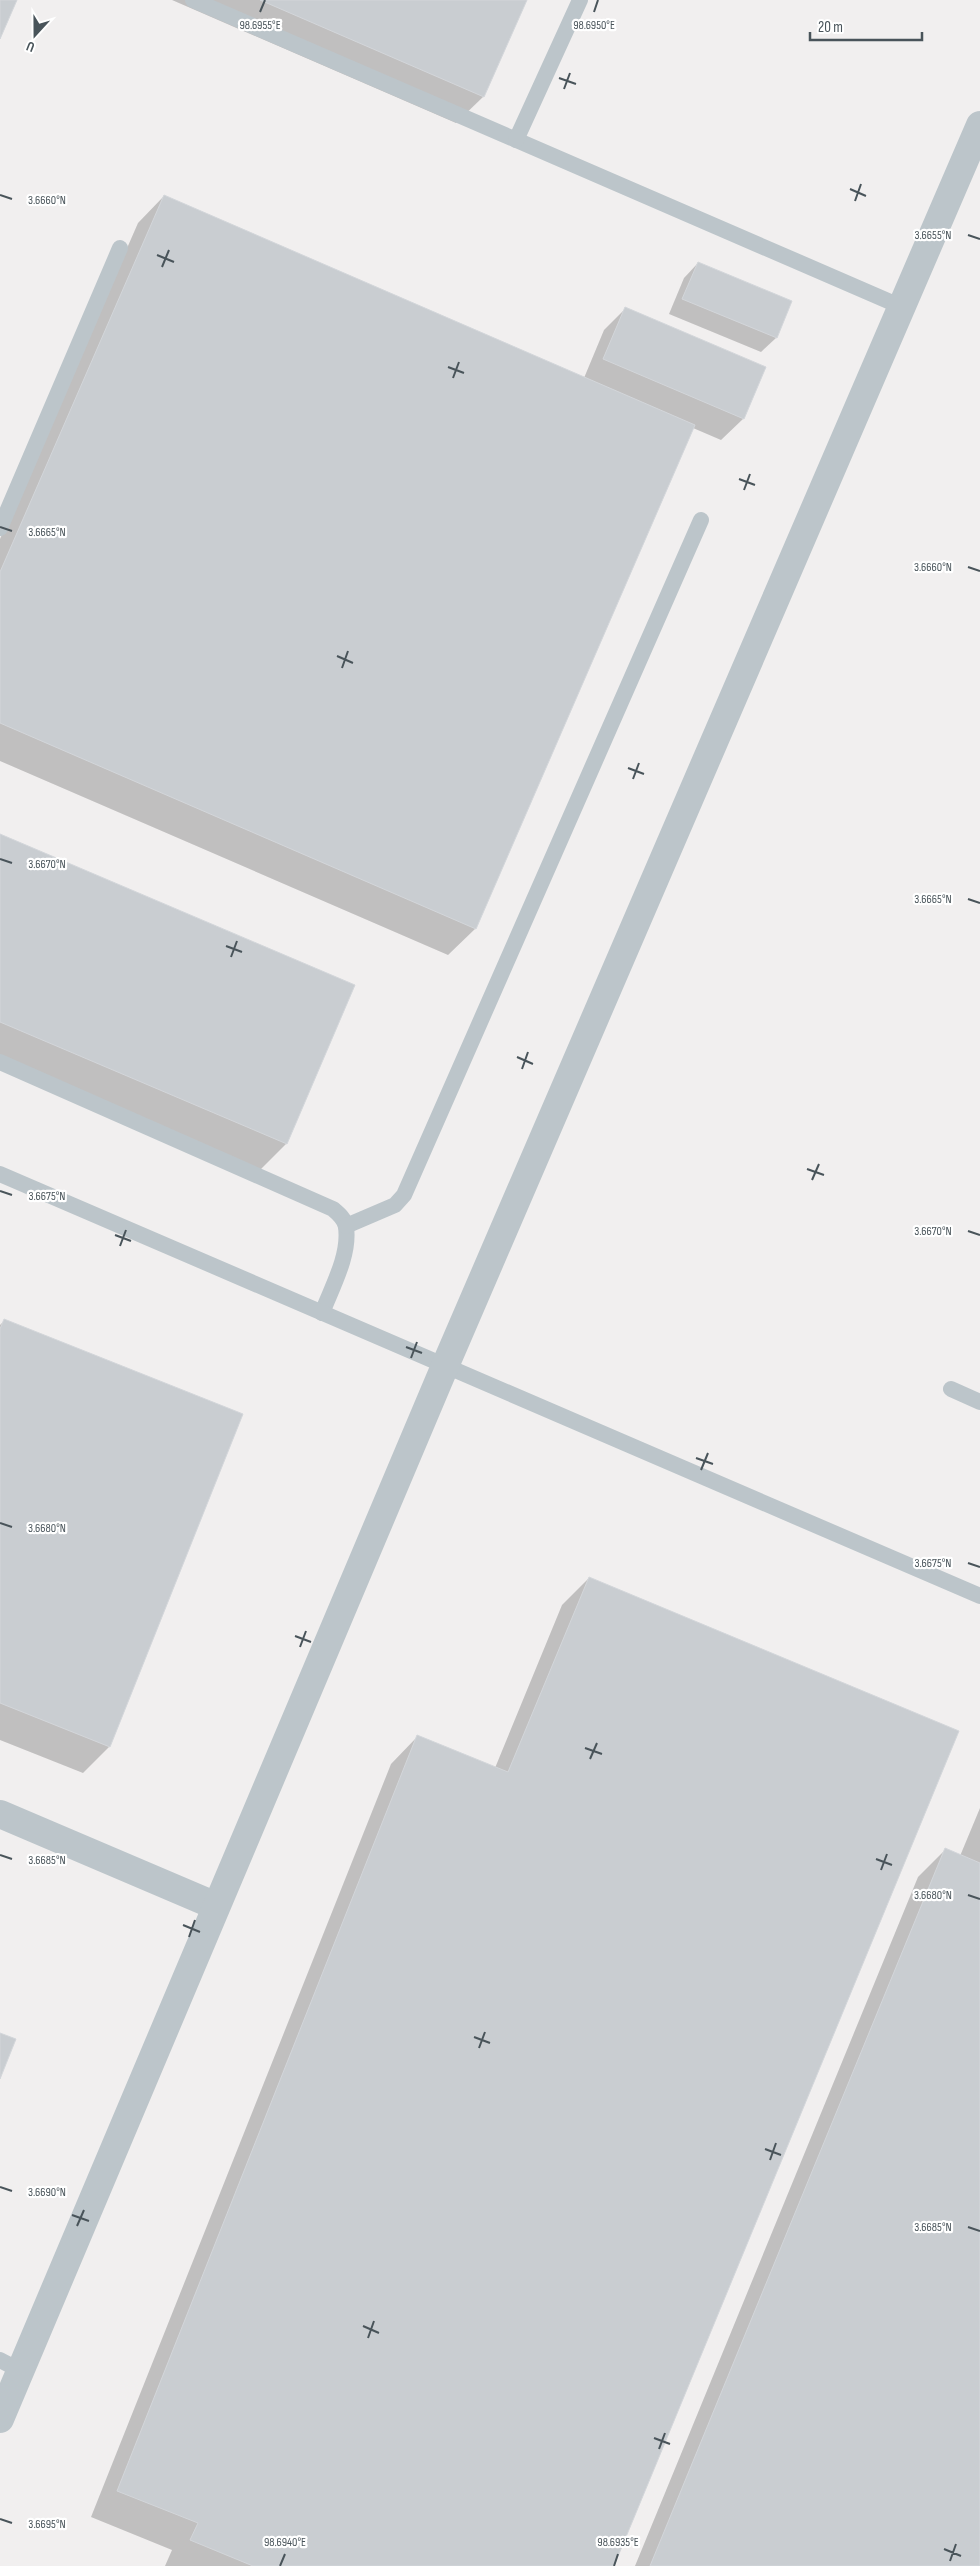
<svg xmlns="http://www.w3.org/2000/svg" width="980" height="2566" font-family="'Sofia Sans Condensed',sans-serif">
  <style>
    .shadow { fill: #0003 }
    .building { fill: #c9cdd1; stroke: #d3d6da }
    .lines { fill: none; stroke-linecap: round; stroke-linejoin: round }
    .service { stroke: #bcc5ca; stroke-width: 16 }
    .minor { stroke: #bcc5ca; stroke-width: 28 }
    .ticks { fill: none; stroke: #49545a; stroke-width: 2 }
    .ticks-label { font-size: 12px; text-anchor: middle; fill: #49545a; stroke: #fff; stroke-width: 4.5; stroke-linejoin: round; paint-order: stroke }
  </style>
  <rect width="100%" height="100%" fill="#f1efef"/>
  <g class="shadow">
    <polygon points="172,0 525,0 483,97 456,123"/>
    <polygon points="164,196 584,378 604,330 626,308 764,367 743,419 721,440 693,428 475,929 448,955 0,761 0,539 138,223"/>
    <polygon points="698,263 791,302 776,338 761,352 669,314 684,278"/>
    <polygon points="0,835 353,986 286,1144 259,1171 0,1060"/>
    <polygon points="4,1321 109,1747 83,1773 0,1740 0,1325"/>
    <polygon points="589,1578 612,2566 165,2566 172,2550 91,2517 391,1764 417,1737 495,1768 562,1605"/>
    <polygon points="980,1808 980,2566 635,2566 918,1877 945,1850 960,1856"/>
  </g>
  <g class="building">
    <polygon points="0,0 17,0 0,39"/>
    <polygon points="260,0 527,0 484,97"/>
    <polygon points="164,195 695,425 476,929 0,723 0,572"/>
    <polygon points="698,262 792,301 777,338 682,299"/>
    <polygon points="625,307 766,367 744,419 603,359"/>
    <polygon points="0,834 355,985 287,1144 0,1022"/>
    <polygon points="4,1319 243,1414 110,1747 0,1703 0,1329"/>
    <polygon points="589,1577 959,1731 614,2566 253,2566 190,2540 198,2523 117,2491 417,1735 508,1772"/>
    <polygon points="945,1848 980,1863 980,2566 650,2566"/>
    <polygon points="0,2033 16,2039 0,2079"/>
  </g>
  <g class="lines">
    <g class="service">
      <polyline points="193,0 902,307"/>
      <polyline points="516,140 580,0"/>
      <polyline points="0,528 120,248"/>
      <path d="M0,1062L333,1209C339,1214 345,1219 346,1227C350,1255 332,1287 322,1313"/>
      <polyline points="0,1174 980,1596"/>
      <polyline points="346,1226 395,1205 404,1195 701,520"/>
      <polyline points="951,1389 980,1402"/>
      <polyline points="0,2360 21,2371"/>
    </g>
    <g class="minor">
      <polyline points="0,1814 216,1906"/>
      <polyline points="0,2419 445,1366 980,125"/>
    </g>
  </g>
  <path class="ticks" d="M260,12L265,0M594,12L598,0M559,78L576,84M564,89L570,73M850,189L866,196M0,195L12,199M855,201L861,184M968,235L980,239M157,255L174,262M162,267L169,250M448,367L464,373M453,378L459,362M739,479L755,485M744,490L750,474M0,527L12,531M968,567L980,571M337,656L353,663M342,668L348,651M628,768L644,774M633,779L639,763M0,859L12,863M968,899L980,903M226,946L242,952M231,957L237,941M517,1057L533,1064M522,1069L528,1052M807,1169L824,1175M812,1180L819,1164M0,1191L12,1195M968,1231L980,1235M115,1235L131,1241M120,1246L126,1230M406,1347L422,1353M411,1358L417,1342M696,1458L713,1464M701,1470L708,1453M0,1523L12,1527M968,1563L980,1567M295,1636L311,1642M300,1647L306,1631M585,1748L602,1754M590,1759L597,1743M0,1855L12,1859M876,1859L892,1865M881,1870L887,1854M968,1895L980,1899M183,1925L200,1932M189,1937L195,1920M474,2037L490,2043M479,2048L485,2032M765,2149L781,2155M770,2160L776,2143M0,2187L12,2191M72,2215L89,2221M77,2226L84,2210M968,2227L980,2231M363,2326L379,2333M368,2338L374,2321M654,2438L670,2444M659,2449L665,2433M0,2519L12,2523M944,2549L961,2556M950,2561L956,2544M280,2566L285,2554M614,2566L618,2554"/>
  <g class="ticks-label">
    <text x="260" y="29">98.6955°E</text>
    <text x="594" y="29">98.6950°E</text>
    <text x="47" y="204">3.6660°N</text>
    <text x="933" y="239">3.6655°N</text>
    <text x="47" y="536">3.6665°N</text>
    <text x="933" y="571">3.6660°N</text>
    <text x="47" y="868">3.6670°N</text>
    <text x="933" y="903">3.6665°N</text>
    <text x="47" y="1200">3.6675°N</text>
    <text x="933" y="1235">3.6670°N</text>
    <text x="47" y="1532">3.6680°N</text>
    <text x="933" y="1567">3.6675°N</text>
    <text x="47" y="1864">3.6685°N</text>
    <text x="933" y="1899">3.6680°N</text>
    <text x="47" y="2196">3.6690°N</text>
    <text x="933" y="2231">3.6685°N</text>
    <text x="47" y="2528">3.6695°N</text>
    <text x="285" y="2546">98.6940°E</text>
    <text x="618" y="2546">98.6935°E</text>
  </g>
  <g transform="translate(35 35) rotate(201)" stroke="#ffffff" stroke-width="4" paint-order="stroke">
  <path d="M0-4L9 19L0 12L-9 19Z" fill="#49545a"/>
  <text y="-8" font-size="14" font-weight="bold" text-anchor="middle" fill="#49545a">U</text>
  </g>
  <path d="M810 32v8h112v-8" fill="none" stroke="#49545a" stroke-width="2.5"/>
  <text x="818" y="32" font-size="15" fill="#49545a" stroke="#ffffff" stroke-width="4" paint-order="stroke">20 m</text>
</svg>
